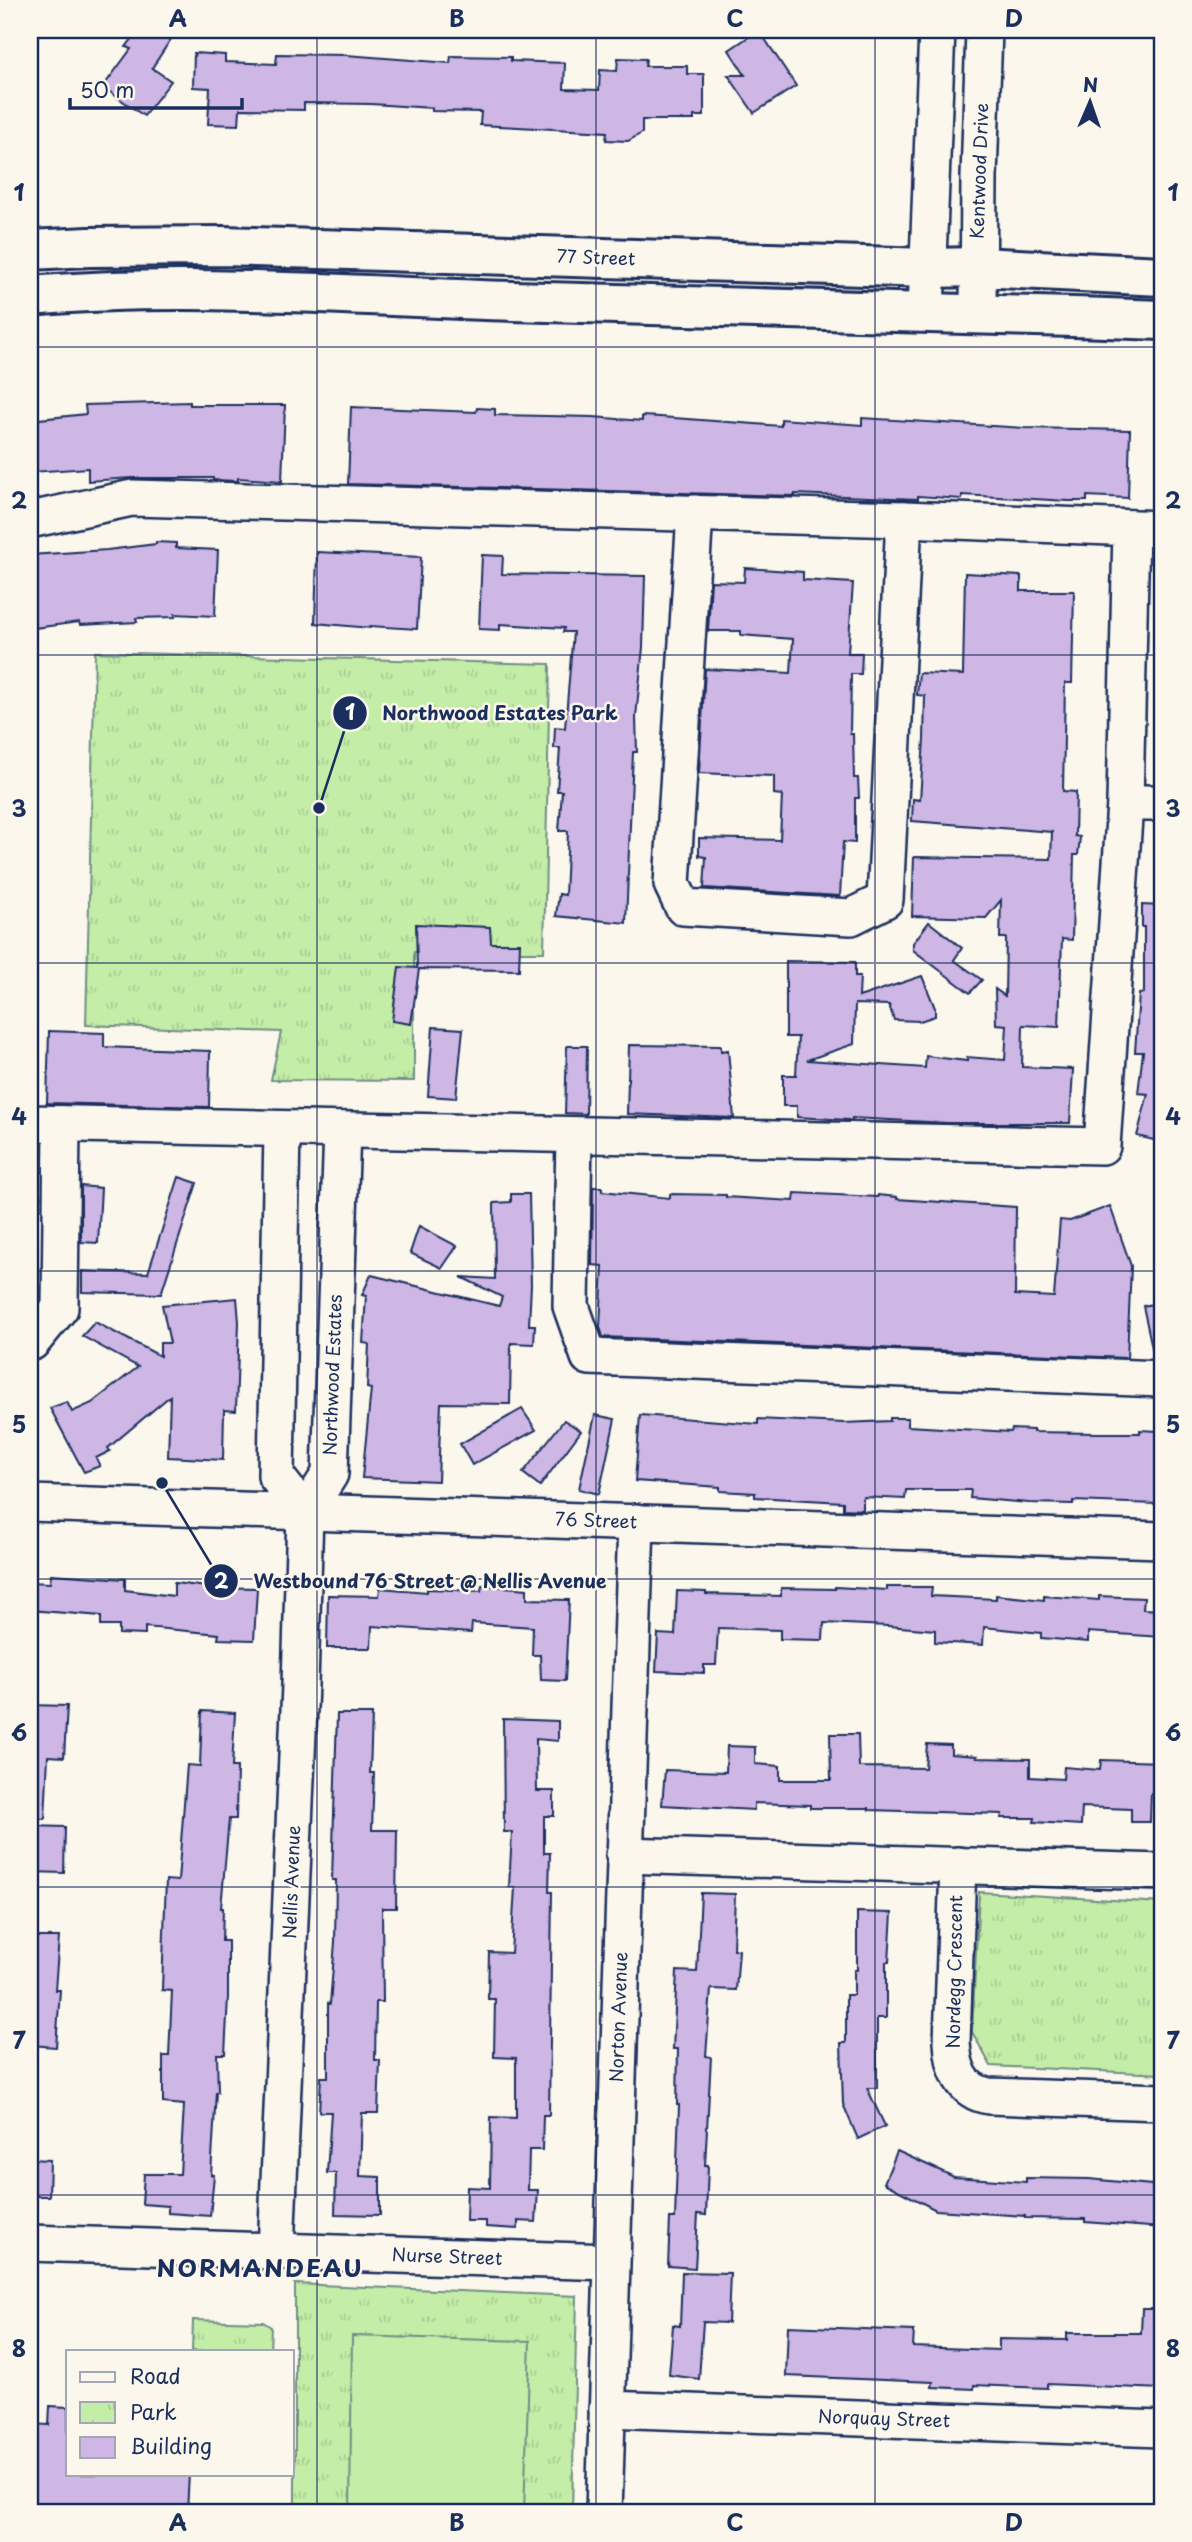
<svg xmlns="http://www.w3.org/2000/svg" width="1192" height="2542" font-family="'Playpen Sans',sans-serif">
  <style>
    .park { fill: url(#park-tufts); stroke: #708e83; stroke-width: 2 }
    .pitch { fill: #c4eda8; stroke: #708e83; stroke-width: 2 }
    .building { fill: #ceb6e5; stroke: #1b2f5e; stroke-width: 2 }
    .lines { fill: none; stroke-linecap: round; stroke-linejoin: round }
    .minor-casing { stroke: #1b2f5e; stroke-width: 40 }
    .major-casing { stroke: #1b2f5e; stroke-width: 44 }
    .minor { stroke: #fbf7ec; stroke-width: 35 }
    .major { stroke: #fbf7ec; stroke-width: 38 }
    .grid { fill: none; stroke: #1b2f5e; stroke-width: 2; stroke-opacity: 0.55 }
    .labels { text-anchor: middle; stroke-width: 5; stroke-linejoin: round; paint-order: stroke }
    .street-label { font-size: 18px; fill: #1b2f5e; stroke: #fbf7ec }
    .district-label { font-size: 24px; font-weight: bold; letter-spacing: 2px; fill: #1b2f5e; stroke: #fbf7ec }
    .leader { fill: none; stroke: #1b2f5e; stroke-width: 2.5 }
    .callout-dot { fill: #1b2f5e; stroke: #fbf7ec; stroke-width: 2.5 }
    .mark-label { font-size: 21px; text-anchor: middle; font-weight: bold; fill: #fff }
    .callout-label { font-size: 19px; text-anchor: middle; font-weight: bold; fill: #1b2f5e; stroke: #fbf7ec; stroke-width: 5; stroke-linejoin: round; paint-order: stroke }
    .neatline { fill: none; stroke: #1b2f5e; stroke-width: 2.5 }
    .grid-label { font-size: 23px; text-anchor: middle; font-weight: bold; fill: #1b2f5e }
  </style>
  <defs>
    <pattern id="park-tufts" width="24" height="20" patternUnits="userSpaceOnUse" patternTransform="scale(1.75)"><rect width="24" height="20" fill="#c4eda8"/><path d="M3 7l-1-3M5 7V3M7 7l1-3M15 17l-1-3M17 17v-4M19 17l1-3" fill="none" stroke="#a8cc93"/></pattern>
  </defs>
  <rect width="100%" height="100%" fill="#fbf7ec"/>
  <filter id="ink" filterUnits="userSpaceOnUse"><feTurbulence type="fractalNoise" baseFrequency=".0143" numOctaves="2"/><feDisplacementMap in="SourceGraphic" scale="14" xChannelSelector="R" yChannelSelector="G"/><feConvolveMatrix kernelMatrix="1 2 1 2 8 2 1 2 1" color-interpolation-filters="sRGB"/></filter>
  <g filter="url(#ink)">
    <g class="park">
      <polygon points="95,652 550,664 544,952 414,952 414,1081 271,1080 281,1032 86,1025"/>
      <polygon points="979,1892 1162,1903 1162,2074 991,2066 972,2032"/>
      <polygon points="295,2284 577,2296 572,2512 295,2512"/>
      <polygon points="193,2320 263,2322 271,2327 270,2351 192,2351"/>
    </g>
    <polygon class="pitch" points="352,2336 530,2341 524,2512 350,2512"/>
    <g class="building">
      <polygon points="139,30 158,30 171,39 152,68 171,81 144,116 103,87 131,49 126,47"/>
      <polygon points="759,30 796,86 754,113 728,75 745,75 729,50"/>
      <polygon points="194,53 225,55 225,62 276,64 277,54 346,55 450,63 451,56 511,57 511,61 565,63 564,89 599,90 600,70 617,71 618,58 646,59 645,66 687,66 687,74 704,74 704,116 694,116 694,120 642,120 642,133 628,141 606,140 607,132 480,125 481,112 432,111 432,108 371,104 304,103 304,110 240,109 239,125 208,124 210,88 193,87"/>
      <polygon points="190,402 190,405 285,405 282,481 238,478 238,481 213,480 213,478 132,478 88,481 88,468 32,472 30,420 86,414 85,405"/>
      <polygon points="351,407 476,412 477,408 495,409 495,415 593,417 642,421 642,416 660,417 781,426 781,419 862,425 862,418 1025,428 1130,430 1128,498 1087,496 1087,501 1068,501 962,495 962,499 918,496 918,499 795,494 795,496 348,484"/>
      <polygon points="156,542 176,543 176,548 218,550 215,616 175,614 175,617 136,618 137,622 80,625 79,622 34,628 30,555 107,550 156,544"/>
      <polygon points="317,552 421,557 417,629 370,626 370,628 315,623"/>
      <polygon points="482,555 503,556 502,574 645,576 643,647 636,717 637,752 633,752 626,923 556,916 559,894 565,895 568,831 559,831 562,791 557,791 560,748 554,748 555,727 565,728 573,632 563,632 564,628 500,624 500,630 479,629"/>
      <polygon points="745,568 803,572 803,580 853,583 848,653 862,653 861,674 851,674 850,734 853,734 854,778 858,778 859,798 855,798 855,843 843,842 840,896 704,888 706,857 699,856 699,838 780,840 782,795 774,794 774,776 699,773 705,669 791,673 793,639 741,635 741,631 708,631 711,581 744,582"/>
      <polygon points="965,573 1021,576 1021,591 1074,591 1072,683 1065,683 1063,791 1076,792 1075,836 1080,837 1078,855 1074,855 1072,940 1062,939 1059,1027 1023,1025 1022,1067 1073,1069 1070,1123 948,1123 852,1118 852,1121 848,1120 797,1117 797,1106 783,1106 783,1075 796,1075 798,1037 786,1037 786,961 855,962 855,976 860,976 859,997 922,976 935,1008 935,1016 920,1021 894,1020 889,1005 855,1004 854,1044 807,1060 925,1068 926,1056 967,1061 967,1057 1005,1060 1007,1025 996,1024 995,989 1005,996 1006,938 1000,938 1001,900 986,918 912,916 914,857 1051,859 1052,832 912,821 913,799 920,800 924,739 925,696 917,695 919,673 963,675"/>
      <polygon points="1142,905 1162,906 1162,1142 1137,1136 1148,1094 1138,1093 1143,1052 1135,1052 1139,994 1144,993 1144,927 1142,927"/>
      <polygon points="929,922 962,948 954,960 982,980 970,993 913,950 913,943"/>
      <polygon points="416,924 490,927 491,943 520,943 519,970 419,969 411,1024 392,1021 399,967 417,968"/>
      <polygon points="433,1027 463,1029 456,1098 428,1096"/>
      <polygon points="49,1031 104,1033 104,1047 210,1051 209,1107 47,1103"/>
      <polygon points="629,1045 721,1046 721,1051 728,1050 734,1118 627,1114"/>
      <polygon points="567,1046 587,1046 586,1114 565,1113"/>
      <polygon points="179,1177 197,1183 161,1294 82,1292 82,1271 148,1273"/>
      <polygon points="81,1186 101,1188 98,1243 81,1242"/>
      <polygon points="593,1187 602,1187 602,1191 670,1198 670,1194 726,1195 726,1197 794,1201 795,1193 878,1197 878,1195 897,1197 897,1199 1016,1207 1015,1295 1054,1297 1060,1220 1070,1221 1110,1206 1131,1266 1127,1358 603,1337 600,1327 603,1266 592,1265"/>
      <polygon points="511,1194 529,1194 531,1285 529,1325 535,1325 534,1344 511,1343 510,1404 441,1403 438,1481 362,1478 371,1389 367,1388 369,1344 363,1343 366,1296 362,1295 371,1275 499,1306 502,1297 461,1277 495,1279 494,1203 511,1202"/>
      <polygon points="419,1226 457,1246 442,1268 410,1253"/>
      <polygon points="237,1298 239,1322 236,1411 224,1410 223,1460 168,1457 170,1396 108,1448 110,1451 96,1458 100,1466 84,1472 50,1408 67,1402 72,1412 92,1403 138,1367 82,1336 95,1322 160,1356 160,1343 170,1343 162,1305"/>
      <polygon points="1162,1302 1162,1356 1154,1357 1143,1306"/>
      <polygon points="522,1409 536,1430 472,1465 460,1444"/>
      <polygon points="595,1415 615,1419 599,1494 579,1489"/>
      <polygon points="640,1415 758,1424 758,1419 844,1423 890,1421 890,1418 908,1418 908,1426 1011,1432 1012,1429 1033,1430 1033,1432 1096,1433 1140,1433 1140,1430 1158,1431 1157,1504 1073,1501 1073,1504 1029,1503 970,1498 971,1490 906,1490 905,1499 863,1497 863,1510 843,1509 843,1502 755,1497 755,1493 720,1491 720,1487 635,1481"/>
      <polygon points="564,1420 581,1431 540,1486 523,1473"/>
      <polygon points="51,1574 125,1579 125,1590 174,1596 174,1583 207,1587 257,1588 254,1640 218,1639 219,1634 145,1627 145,1635 119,1634 119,1626 101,1626 101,1616 30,1610 30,1582 50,1583"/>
      <polygon points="482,1585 527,1589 527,1599 569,1600 565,1681 541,1680 540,1655 532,1655 533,1627 472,1623 471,1633 372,1626 371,1648 327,1648 328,1595 379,1596 380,1588 427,1592 427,1589 481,1591"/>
      <polygon points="835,1587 887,1590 887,1587 932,1587 931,1596 996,1599 996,1595 1044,1600 1044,1596 1099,1600 1099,1596 1144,1598 1143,1609 1162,1610 1162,1637 1088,1632 1088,1642 1041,1638 1041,1633 984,1627 983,1645 935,1642 935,1630 888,1626 824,1623 823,1640 780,1639 780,1630 718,1628 716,1665 704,1665 704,1673 656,1671 658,1634 675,1635 677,1591 706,1592 706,1594 781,1596 781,1588 835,1589"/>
      <polygon points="30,1705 67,1706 64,1757 48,1756 45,1819 30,1818"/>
      <polygon points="202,1711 235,1713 232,1767 237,1767 236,1819 229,1819 221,1908 223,1908 222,1941 228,1941 228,1997 225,2054 217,2054 218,2092 216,2092 211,2175 214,2175 210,2216 168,2213 168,2206 142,2204 144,2174 180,2174 184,2105 163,2103 163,2056 169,2056 172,1991 162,1990 164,1932 166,1880 178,1881 187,1765 200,1766"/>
      <polygon points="337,1714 372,1714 370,1773 374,1773 372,1830 397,1830 396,1908 382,1908 383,2002 376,2002 375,2060 380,2060 378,2113 362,2113 360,2176 380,2177 380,2215 335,2214 336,2173 327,2173 331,2112 319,2112 321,2077 328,2077 328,2003 330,2004 335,1942 336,1880 332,1880"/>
      <polygon points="503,1719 558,1721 558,1741 536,1739 537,1791 554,1791 554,1816 544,1816 544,1853 550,1853 549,1892 552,1892 549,2115 543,2115 542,2150 529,2150 528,2190 538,2190 536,2222 518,2221 518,2229 486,2227 486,2221 466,2221 467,2187 490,2188 491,2117 516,2118 516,2058 494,2057 495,1999 488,1999 489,1952 511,1953 515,1887 509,1887 512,1832 504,1832"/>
      <polygon points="830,1734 858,1734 859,1767 925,1768 927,1744 951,1745 951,1754 977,1756 976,1758 1030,1759 1030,1777 1063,1779 1064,1767 1100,1770 1101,1760 1162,1762 1162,1794 1151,1793 1150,1822 1131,1822 1131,1809 1082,1807 1081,1825 1034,1822 1035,1818 1001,1818 1002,1814 869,1810 869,1808 810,1808 810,1805 754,1803 754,1810 662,1805 665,1770 726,1772 727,1746 755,1747 755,1764 780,1766 780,1780 831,1780"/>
      <polygon points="32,1826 65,1827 64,1873 30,1872"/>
      <polygon points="701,1893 735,1894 733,1949 739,1950 736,1990 711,1989 706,2056 711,2057 705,2165 708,2165 706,2215 698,2214 695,2268 668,2266 670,2218 675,2218 679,2105 677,2105 678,2049 673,2049 677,1971 697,1972"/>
      <polygon points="857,1912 892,1913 889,1962 886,1962 886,2018 877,2018 877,2088 867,2088 885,2126 858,2139 843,2104 841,2043 846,2043 846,1995 854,1995 854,1970 857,1970"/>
      <polygon points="30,1937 59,1937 55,1990 60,1990 56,2047 30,2045"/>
      <polygon points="897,2151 954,2177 1026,2182 1026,2178 1089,2179 1162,2186 1162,2228 1085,2222 1085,2219 1025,2218 1025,2216 936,2210 884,2183"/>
      <polygon points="30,2159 50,2160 49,2196 30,2196"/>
      <polygon points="682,2272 730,2273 728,2323 703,2322 699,2379 669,2375 673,2325 680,2326"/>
      <polygon points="1142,2309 1162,2309 1162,2389 1047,2384 1047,2388 974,2385 974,2389 932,2387 933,2382 786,2376 788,2326 914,2331 913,2347 999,2350 999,2339 1067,2340 1067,2333 1141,2333"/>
      <polygon points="50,2406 68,2407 68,2474 189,2474 187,2512 30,2512 30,2424 49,2425"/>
    </g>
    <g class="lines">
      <defs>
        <g id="minor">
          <polyline points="926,311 937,30"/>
          <polyline points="978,313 979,177 984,30"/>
          <polyline points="695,513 672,884 683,907 851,917 885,900 904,519"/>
          <polyline points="30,520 132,498 904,519 1162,529"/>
          <polyline points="1125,803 1162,803"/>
          <polyline points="30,1123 1102,1146 1125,803 1131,528"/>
          <polyline points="282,1129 276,1476 305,1513"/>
          <polyline points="574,1135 571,1306 589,1357 1162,1379"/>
          <polyline points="30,1342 32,1342 60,1308 62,1124"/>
          <polyline points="30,1503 1162,1540"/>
          <polyline points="305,1513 330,1474 342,1130"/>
          <polyline points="624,1855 1162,1872"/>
          <path d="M958,1865L952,2042C953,2067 961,2092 989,2096L1162,2102"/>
          <polyline points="30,2243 611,2262"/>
          <polyline points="276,2251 300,1685 305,1513"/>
          <polyline points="607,2409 1162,2429"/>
          <polyline points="604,2512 636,1522"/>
        </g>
        <g id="major">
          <polyline points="30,250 89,247 222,246 928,268 978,267 1162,276"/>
          <path d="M30,296C188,282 354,296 513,301C730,308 946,312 1162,320"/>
        </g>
      </defs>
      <use href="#minor" class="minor-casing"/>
      <use href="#major" class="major-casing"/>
      <use href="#minor" class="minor"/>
      <use href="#major" class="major"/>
    </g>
  </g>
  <path class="grid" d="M317,30V2512M596,30V2512M875,30V2512M30,347H1162M30,655H1162M30,963H1162M30,1271H1162M30,1579H1162M30,1887H1162M30,2195H1162"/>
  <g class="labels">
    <g class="street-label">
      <text transform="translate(980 171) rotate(-88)" y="6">Kentwood Drive</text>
      <text transform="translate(596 258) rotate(2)" y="6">77 Street</text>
      <text transform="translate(333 1375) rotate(-88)" y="6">Northwood Estates</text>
      <text transform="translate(596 1521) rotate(2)" y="6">76 Street</text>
      <text transform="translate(292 1882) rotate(-88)" y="6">Nellis Avenue</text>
      <text transform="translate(955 1972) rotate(-89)" y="6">Nordegg Crescent</text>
      <text transform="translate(619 2017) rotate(-88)" y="6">Norton Avenue</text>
      <text transform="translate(447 2257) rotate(2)" y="6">Nurse Street</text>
      <text transform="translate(884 2419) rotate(2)" y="6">Norquay Street</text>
    </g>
    <g class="district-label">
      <text x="260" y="2277">NORMANDEAU</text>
    </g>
  </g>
  <path class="leader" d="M319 808L350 713M162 1483L221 1581"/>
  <g class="callout-dot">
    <circle cx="319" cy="808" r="7"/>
    <circle cx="162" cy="1483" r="7"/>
    <circle cx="350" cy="713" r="18"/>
    <circle cx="221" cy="1581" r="18"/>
  </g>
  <g class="mark-label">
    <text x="350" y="720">1</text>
    <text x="221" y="1589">2</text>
  </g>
  <g class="callout-label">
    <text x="500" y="720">Northwood Estates Park</text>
    <text x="430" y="1588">Westbound 76 Street @ Nellis Avenue</text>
  </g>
  <rect width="1192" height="2542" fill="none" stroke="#fbf7ec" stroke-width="77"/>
  <rect x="66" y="2350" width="228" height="126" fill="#fbf7ec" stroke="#a1a7b3" stroke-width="2"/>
  <rect x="80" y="2372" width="35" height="10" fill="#fbf7ec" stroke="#a1a7b3" stroke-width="2"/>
  <text x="130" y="2384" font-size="21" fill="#1b2f5e">Road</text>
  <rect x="80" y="2402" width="35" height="21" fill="url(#park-tufts)" stroke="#a1a7b3" stroke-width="2"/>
  <text x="130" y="2420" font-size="21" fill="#1b2f5e">Park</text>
  <rect x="80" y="2437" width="35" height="21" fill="#ceb6e5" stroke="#a1a7b3" stroke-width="2"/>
  <text x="130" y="2454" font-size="21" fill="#1b2f5e">Building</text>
  <g transform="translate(1090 102) rotate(2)" stroke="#fbf7ec" stroke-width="5" paint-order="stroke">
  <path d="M0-5L12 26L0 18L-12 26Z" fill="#1b2f5e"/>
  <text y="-10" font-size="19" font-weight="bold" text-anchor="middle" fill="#1b2f5e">N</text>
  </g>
  <path d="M70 98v10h172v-10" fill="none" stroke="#1b2f5e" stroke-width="3.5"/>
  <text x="80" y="98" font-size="21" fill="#1b2f5e" stroke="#fbf7ec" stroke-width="5" paint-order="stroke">50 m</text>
  <rect x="38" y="38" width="1116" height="2466" class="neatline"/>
  <g class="grid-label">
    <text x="178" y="27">A</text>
    <text x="457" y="27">B</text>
    <text x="735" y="27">C</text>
    <text x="1014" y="27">D</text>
    <text x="19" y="201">1</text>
    <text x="1173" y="201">1</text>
    <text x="19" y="509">2</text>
    <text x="1173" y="509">2</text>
    <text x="19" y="817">3</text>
    <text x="1173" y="817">3</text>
    <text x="19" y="1125">4</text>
    <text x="1173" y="1125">4</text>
    <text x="19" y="1433">5</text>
    <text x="1173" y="1433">5</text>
    <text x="19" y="1741">6</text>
    <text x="1173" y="1741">6</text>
    <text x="19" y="2049">7</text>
    <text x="1173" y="2049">7</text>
    <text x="19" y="2357">8</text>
    <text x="1173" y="2357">8</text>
    <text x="178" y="2531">A</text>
    <text x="457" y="2531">B</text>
    <text x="735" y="2531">C</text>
    <text x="1014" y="2531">D</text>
  </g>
</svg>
